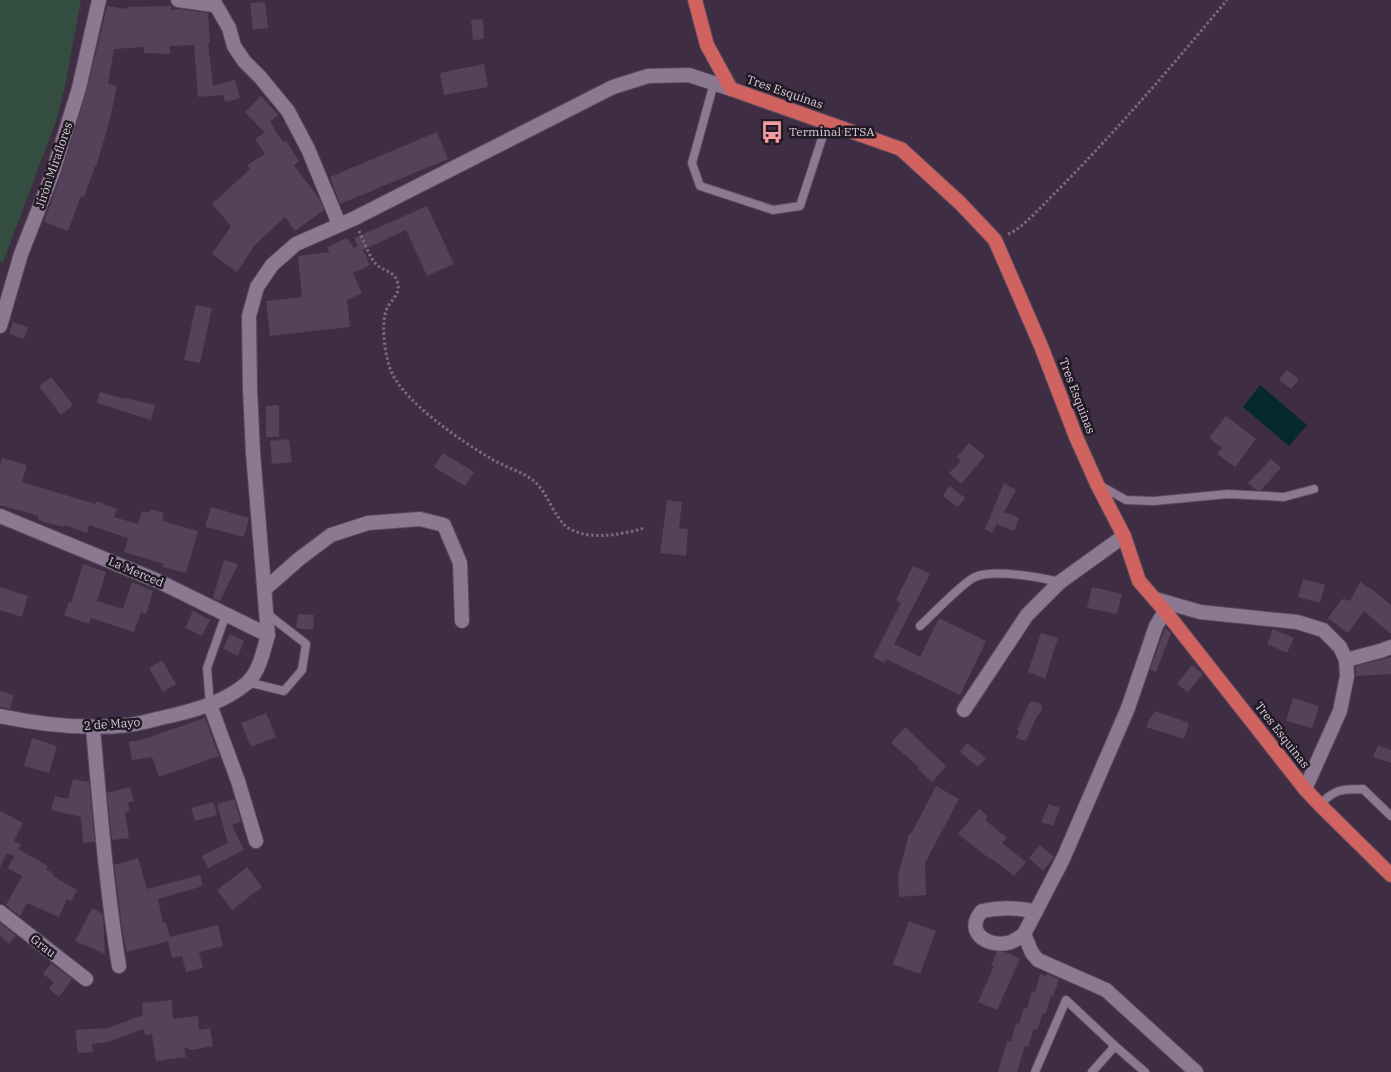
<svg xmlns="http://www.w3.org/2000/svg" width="1391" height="1072" font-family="'IBM Plex Serif',serif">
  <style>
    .green { fill: #334e40 }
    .water { fill: #06292f }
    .building { fill: #55425a }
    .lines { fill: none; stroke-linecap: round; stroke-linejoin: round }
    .service-casing { stroke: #58495c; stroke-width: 10 }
    .minor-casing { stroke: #58495c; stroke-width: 16 }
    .secondary-casing { stroke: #58495c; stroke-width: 16 }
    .trunk-casing { stroke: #58495c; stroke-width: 16 }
    .path { stroke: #7a6a7d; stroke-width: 3; stroke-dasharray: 2.5 2.5; stroke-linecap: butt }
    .service { stroke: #8d7892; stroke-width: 8 }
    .minor { stroke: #8d7892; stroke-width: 14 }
    .secondary { stroke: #8d7892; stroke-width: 14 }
    .trunk { stroke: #d06260; stroke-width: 14 }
    .labels { text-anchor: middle; stroke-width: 5; stroke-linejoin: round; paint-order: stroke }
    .street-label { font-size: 12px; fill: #dacedc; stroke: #211923 }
    .poi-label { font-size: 12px; fill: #dacedc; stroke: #211923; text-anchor: start }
  </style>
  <rect width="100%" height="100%" fill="#3f2d43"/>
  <polygon class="green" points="0,0 81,0 65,86 56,121 3,262 0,261"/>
  <polygon class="water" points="1260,385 1307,425 1289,446 1243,407"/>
  <g class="building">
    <polygon points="265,2 268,28 253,30 250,3"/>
    <polygon points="107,6 127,9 127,7 171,6 171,10 179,9 208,13 210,43 208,43 213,86 235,80 240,98 225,102 223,95 198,97 194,45 170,46 170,54 144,53 144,47 114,49 108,84 117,86 109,123 96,167 95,166 84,197 81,196 68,231 44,222 60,178 87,90"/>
    <polygon points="483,19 484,39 473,40 471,20"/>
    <polygon points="484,64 488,87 444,95 440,73"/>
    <polygon points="261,96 278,115 270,122 283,142 286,141 299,161 294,165 320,200 324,210 295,231 285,217 254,246 237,272 212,254 231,226 212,204 250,169 247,165 265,154 255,139 265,133 245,112"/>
    <polygon points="437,132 448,159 340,204 330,177"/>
    <polygon points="427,206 454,264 427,276 406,230 363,250 370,265 353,273 362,293 347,300 350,327 270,336 266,301 302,297 298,256 330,252 327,247 347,238 354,248 358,246 354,238"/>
    <polygon points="196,305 212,308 200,363 184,360"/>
    <polygon points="13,322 28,327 24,339 9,334"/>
    <polygon points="1287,370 1299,379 1291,389 1279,380"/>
    <polygon points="51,377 73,405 61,415 39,386"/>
    <polygon points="100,392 125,399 126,398 155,405 151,420 97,403"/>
    <polygon points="279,405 279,437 266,437 266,406"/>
    <polygon points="1226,416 1256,439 1235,467 1217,454 1222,448 1209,438"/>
    <polygon points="289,439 292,462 272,464 270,441"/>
    <polygon points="969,443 985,456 961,484 949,473 961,461 957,457"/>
    <polygon points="443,453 474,472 465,486 434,467"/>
    <polygon points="2,458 27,465 22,482 95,504 96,501 117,509 114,517 138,524 142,511 149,513 150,509 164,513 162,521 198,531 186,573 163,567 164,564 124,552 128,538 89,525 87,533 64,525 63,527 38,520 39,516 0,505 0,465"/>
    <polygon points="1271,459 1281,468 1261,490 1256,490 1248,483"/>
    <polygon points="1004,483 1016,490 1004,512 1019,518 1014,531 997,524 992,533 985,529"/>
    <polygon points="949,486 965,498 958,507 943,496"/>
    <polygon points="667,500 682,502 679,528 688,529 686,556 660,553"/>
    <polygon points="211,507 249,518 244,537 205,527"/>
    <polygon points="224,560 238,564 220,601 213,598"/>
    <polygon points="83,564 106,572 97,601 123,609 132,582 153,591 146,614 141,612 134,632 91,618 89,624 64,615 69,602 71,603"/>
    <polygon points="913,566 930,574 894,644 920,657 939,618 986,641 960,695 886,659 884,663 873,657 901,603 896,600"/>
    <polygon points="1303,579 1325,585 1320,603 1298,597"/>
    <polygon points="1360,582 1373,590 1391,605 1391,634 1364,611 1348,633 1328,618 1342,599 1350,601"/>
    <polygon points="0,587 28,596 22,617 0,610"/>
    <polygon points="1092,587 1122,594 1117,614 1087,608"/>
    <polygon points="193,611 210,620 202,636 185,628"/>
    <polygon points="298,614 314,615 313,630 296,628"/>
    <polygon points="1165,628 1171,633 1156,672 1150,670"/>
    <polygon points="1273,629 1294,638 1287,653 1267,644"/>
    <polygon points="1041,633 1058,638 1045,679 1028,672"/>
    <polygon points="230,634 244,641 238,656 223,649"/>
    <polygon points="1391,657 1391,674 1356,676 1356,666"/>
    <polygon points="162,660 176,684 163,692 149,668"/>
    <polygon points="1192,665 1203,674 1188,692 1177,684"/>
    <polygon points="0,691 14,695 10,709 0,707"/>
    <polygon points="1293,698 1319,706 1312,728 1286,721"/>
    <polygon points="1032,702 1037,702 1041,704 1042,709 1040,713 1037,716 1026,741 1016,738 1019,731 1017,730 1029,704"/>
    <polygon points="1155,711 1189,723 1184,739 1146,727 1149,720"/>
    <polygon points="266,713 276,737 251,747 241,723"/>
    <polygon points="205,718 219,756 159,777 152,757 132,760 129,742 144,739"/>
    <polygon points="905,727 946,766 932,782 918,769 919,767 891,743"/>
    <polygon points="32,738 57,746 49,773 24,766"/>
    <polygon points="967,743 986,758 978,767 960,752"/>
    <polygon points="1378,745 1391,750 1391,763 1373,757"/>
    <polygon points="73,779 89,782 95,842 83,843 81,817 51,810 55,796 68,799"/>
    <polygon points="936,786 959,799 925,863 926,895 899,897 898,876 909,834 911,834"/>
    <polygon points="130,787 134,801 128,803 130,811 125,812 129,838 112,840 107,793"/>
    <polygon points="234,799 241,822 232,825 244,850 208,868 202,856 228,843 217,804"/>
    <polygon points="213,802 217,815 195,821 191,808"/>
    <polygon points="1049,804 1060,808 1053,826 1041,822"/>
    <polygon points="979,809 988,816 985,820 1007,838 1002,843 1026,862 1014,876 991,858 990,859 958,834"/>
    <polygon points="0,811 23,823 14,841 21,845 14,856 7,853 0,867"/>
    <polygon points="1040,845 1054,857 1043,871 1029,858"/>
    <polygon points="18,849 48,866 46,869 54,874 53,876 77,890 71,901 67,899 59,917 27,903 20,916 6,905 22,876 8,868"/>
    <polygon points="138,858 147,889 200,875 203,886 158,899 163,923 166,923 170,937 218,925 223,946 199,952 203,968 186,972 182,956 172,958 168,941 127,952 123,935 114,865"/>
    <polygon points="247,867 262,887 232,910 217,890"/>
    <polygon points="92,908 103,914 105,954 75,941"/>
    <polygon points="909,921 936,931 920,974 893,964"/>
    <polygon points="0,923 16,936 9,944 0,936"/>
    <polygon points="997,952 1005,952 1020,959 997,1010 978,1002 994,966 991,965"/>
    <polygon points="51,963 72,979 59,997 49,989 54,982 43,974"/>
    <polygon points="1040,974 1046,976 1047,974 1059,979 1053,997 1051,996 1046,1013 1043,1013 1037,1030 1034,1029 1028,1047 1025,1046 1017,1072 998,1072 1007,1041 1011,1042 1016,1023 1019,1024 1024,1008 1027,1009 1032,991 1035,992"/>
    <polygon points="172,1000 173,1019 198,1016 199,1030 210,1028 213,1046 192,1050 184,1047 186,1057 156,1061 152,1034 145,1035 144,1029 108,1042 92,1044 93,1052 78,1053 75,1030 108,1028 143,1015 142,1003"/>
  </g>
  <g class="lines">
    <defs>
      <g id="service">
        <polyline points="714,83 692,163 700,186 773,210 800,206 827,123"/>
        <polyline points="1099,485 1126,500 1154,501 1228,494 1284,497 1314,489"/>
        <path d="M920,626C932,615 963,582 975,577C994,569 1040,577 1060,582"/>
        <polyline points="247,682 284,691 302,670 306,644 266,613"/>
        <polyline points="210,705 207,668 226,614"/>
        <path d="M1320,805C1334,789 1342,789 1363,789L1391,816"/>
        <polyline points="1035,1072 1066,1000 1115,1046"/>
        <polyline points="1092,1072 1115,1046 1145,1072"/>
      </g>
      <g id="minor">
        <polyline points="178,0 214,5"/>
        <polyline points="213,0 229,28 234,46 244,61 260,77 288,111 308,149 339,224"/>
        <polyline points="0,326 21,254 52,175 67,127 79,88 99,0"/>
        <polyline points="0,516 158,581 268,635"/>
        <polyline points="265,589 299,559 331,535 368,523 420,519 444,525 460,563 462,621"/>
        <polyline points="1155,599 1200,612 1297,622 1323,630 1340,647 1346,660 1347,676 1340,711 1305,789"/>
        <polyline points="1346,660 1380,651 1391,647"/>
        <polyline points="210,705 238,781 256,841"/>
        <polyline points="964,710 1027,615 1060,582 1124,536"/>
        <path d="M93,728C100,807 106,887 119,966"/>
        <polyline points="0,912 86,979"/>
        <path d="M1036,912C1017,907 1000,907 982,911C964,931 986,947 1007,943C1014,942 1019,938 1024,934L1063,859L1128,708L1156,626L1165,611"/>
        <polyline points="1024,934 1032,953 1038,960 1106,990 1196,1072"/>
      </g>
      <path id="secondary" d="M0,716C43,725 85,730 129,725C144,723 159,718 174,715C199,709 226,701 247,683C260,671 263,651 268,635L253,453L250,389L249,316L257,287L272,265L296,244L353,219L613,87L648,76L689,75L731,89"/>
      <polyline id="trunk" points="695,0 707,45 731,89 901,149 960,203 995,240 1041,346 1076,437 1097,484 1124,536 1139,581 1165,611 1305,789 1320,805 1391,875"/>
    </defs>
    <use href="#service" class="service-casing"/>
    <use href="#minor" class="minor-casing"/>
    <use href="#secondary" class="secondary-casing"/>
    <use href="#trunk" class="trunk-casing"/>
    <g class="path">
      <path d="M359,231C363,240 370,259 377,265C385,272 395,271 398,284C400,296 389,301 386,311C381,327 385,356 391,371C404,402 461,441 490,458C504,467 521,471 534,481C549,494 555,521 570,529C593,541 622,534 645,528"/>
      <path d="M1008,234C1024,228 1046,201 1059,189C1118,129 1173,65 1227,0"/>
    </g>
    <use href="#service" class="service"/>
    <use href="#minor" class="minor"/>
    <use href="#secondary" class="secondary"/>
    <use href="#trunk" class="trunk"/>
  </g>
  <defs>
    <symbol id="bus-bare" viewBox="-9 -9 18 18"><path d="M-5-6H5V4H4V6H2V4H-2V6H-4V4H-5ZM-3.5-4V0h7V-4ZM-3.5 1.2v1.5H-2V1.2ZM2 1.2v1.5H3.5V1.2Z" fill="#f49aa3" stroke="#211923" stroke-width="2.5" paint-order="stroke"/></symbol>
  </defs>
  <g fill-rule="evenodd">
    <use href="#bus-bare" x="756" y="116" width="32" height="32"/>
  </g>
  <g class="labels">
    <g class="street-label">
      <text transform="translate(785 92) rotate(19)" y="4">Tres Esquinas</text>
      <text transform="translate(54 165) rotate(-71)" y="4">Jirón Miraflores</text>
      <text transform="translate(1077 396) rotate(69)" y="4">Tres Esquinas</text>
      <text transform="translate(136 572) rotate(23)" y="4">La Merced</text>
      <text transform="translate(112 724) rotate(-4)" y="4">2 de Mayo</text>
      <text transform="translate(1282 735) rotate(52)" y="4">Tres Esquinas</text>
      <text transform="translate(43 946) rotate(38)" y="4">Grau</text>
    </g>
    <g class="poi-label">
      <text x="789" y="136">Terminal ETSA</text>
    </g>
  </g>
</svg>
